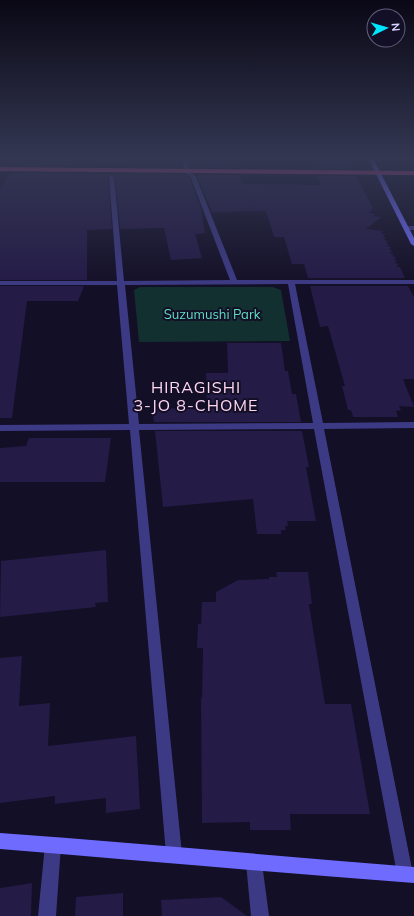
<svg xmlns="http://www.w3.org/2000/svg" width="414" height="916" font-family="Mulish,sans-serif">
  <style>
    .green { fill: #12302f }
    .building { fill: #241b47 }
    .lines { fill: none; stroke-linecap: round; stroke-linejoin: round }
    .street { fill: #3d3a85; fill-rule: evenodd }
    .secondary { fill: #6f6bff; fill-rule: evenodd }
    .highway { fill: #ff4fa3; fill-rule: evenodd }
    .labels { text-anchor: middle; stroke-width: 4; stroke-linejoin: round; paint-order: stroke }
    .far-park-label { font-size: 13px; fill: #5fe0c0; stroke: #130f26 }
    .neighbourhood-label { font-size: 16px; letter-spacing: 1px; fill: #ffd6f0; stroke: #130f26 }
  </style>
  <rect width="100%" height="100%" fill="#130f26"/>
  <polygon class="green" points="140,287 273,287 281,290 290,341 139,342 134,290"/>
  <g class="building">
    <polygon points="19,158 181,158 182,167 15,166"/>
    <polygon points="189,158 231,158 235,168 191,167"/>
    <polygon points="309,158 348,160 353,169 313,169"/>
    <polygon points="11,173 185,174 190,179 202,212 201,212 205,233 195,234 202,258 171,260 164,228 120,229 115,177 109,175 108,176 112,229 87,230 87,280 0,280 0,189"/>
    <polygon points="196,174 238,175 242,184 321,185 317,176 356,176 373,208 369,213 376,214 373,216 381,217 366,229 383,231 381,234 385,234 383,237 386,237 384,240 388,241 386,243 389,244 387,246 391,247 389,250 392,250 390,253 394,254 392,256 396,257 394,260 397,260 395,263 399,264 396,267 400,267 405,278 308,278 304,264 292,264 284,237 274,237 266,211 212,212"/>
    <polygon points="0,286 84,286 78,301 27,301 12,418 0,418"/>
    <polygon points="310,286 408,286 414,297 414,379 403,379 414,407 399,406 401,410 396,411 398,417 353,417 351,410 348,410 342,386 345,386 328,326 320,327"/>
    <polygon points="227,343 281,343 285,371 288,371 292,394 296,394 301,422 154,422 152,408 207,409 206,373 228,373"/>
    <polygon points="155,431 302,431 309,467 306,467 316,521 287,521 288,526 285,526 286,530 281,530 281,534 257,534 253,499 163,507"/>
    <polygon points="29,438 111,438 105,482 0,482 0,448 26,446"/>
    <polygon points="106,550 108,602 95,603 96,607 0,617 1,561"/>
    <polygon points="276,572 308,572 312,604 309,604 325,704 351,704 370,814 290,814 291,830 250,830 250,822 202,823 201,698 202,698 203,648 197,648 198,624 201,624 202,602 216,602 216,592 238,580 269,579 269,577 277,577"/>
    <polygon points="22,656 19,706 50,703 48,746 136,736 140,809 106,813 106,798 55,804 55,796 0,803 0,658"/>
    <polygon points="32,883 31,916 0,916 0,888"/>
    <polygon points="123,893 123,916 75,916 76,897"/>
    <polygon points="221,897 247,916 162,916 161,900"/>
  </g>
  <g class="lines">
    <g class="street">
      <path d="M182,158H187L190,171L196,177L237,280H414V284H295L323,423L414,422V428L324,429L413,874L411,880L405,882L399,880L397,874L314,429L139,430L182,854L180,860L174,862L168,860L166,854L130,430L0,431V425L129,424L117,285H0V281H117L109,176L114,177L124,281L230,280L191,178L184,171ZM288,284L313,423L139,424L125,285Z"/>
      <polygon points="414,226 414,230 406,230 403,228 406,226"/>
      <polygon points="53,837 59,839 61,845 56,916 38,916 45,845 47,839"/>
      <polygon points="254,855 260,857 262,863 269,916 251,916 246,863 248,857"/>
    </g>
    <g class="secondary">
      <polygon points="368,158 373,158 414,238 414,246 411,244"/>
      <path d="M0,833C138,843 276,856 414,867V883C276,873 138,860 0,849Z"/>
    </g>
    <polygon class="highway" points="0,167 414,171 414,175 0,171"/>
  </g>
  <linearGradient id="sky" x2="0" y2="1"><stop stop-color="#0a0815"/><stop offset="0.55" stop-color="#333752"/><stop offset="1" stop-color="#333752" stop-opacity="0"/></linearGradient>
  <rect width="414" height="287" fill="url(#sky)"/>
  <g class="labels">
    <g class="far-park-label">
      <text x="212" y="319">Suzumushi Park</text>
    </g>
    <g class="neighbourhood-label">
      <text x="196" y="393">HIRAGISHI<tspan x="196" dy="18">3-JO 8-CHOME</tspan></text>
    </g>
  </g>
  <g transform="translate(386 28) rotate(85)"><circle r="19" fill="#130f26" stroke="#625e7d"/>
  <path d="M0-3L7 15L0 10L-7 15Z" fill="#00e5ff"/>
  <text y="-6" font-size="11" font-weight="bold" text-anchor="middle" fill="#d9d4ff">N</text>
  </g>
</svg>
